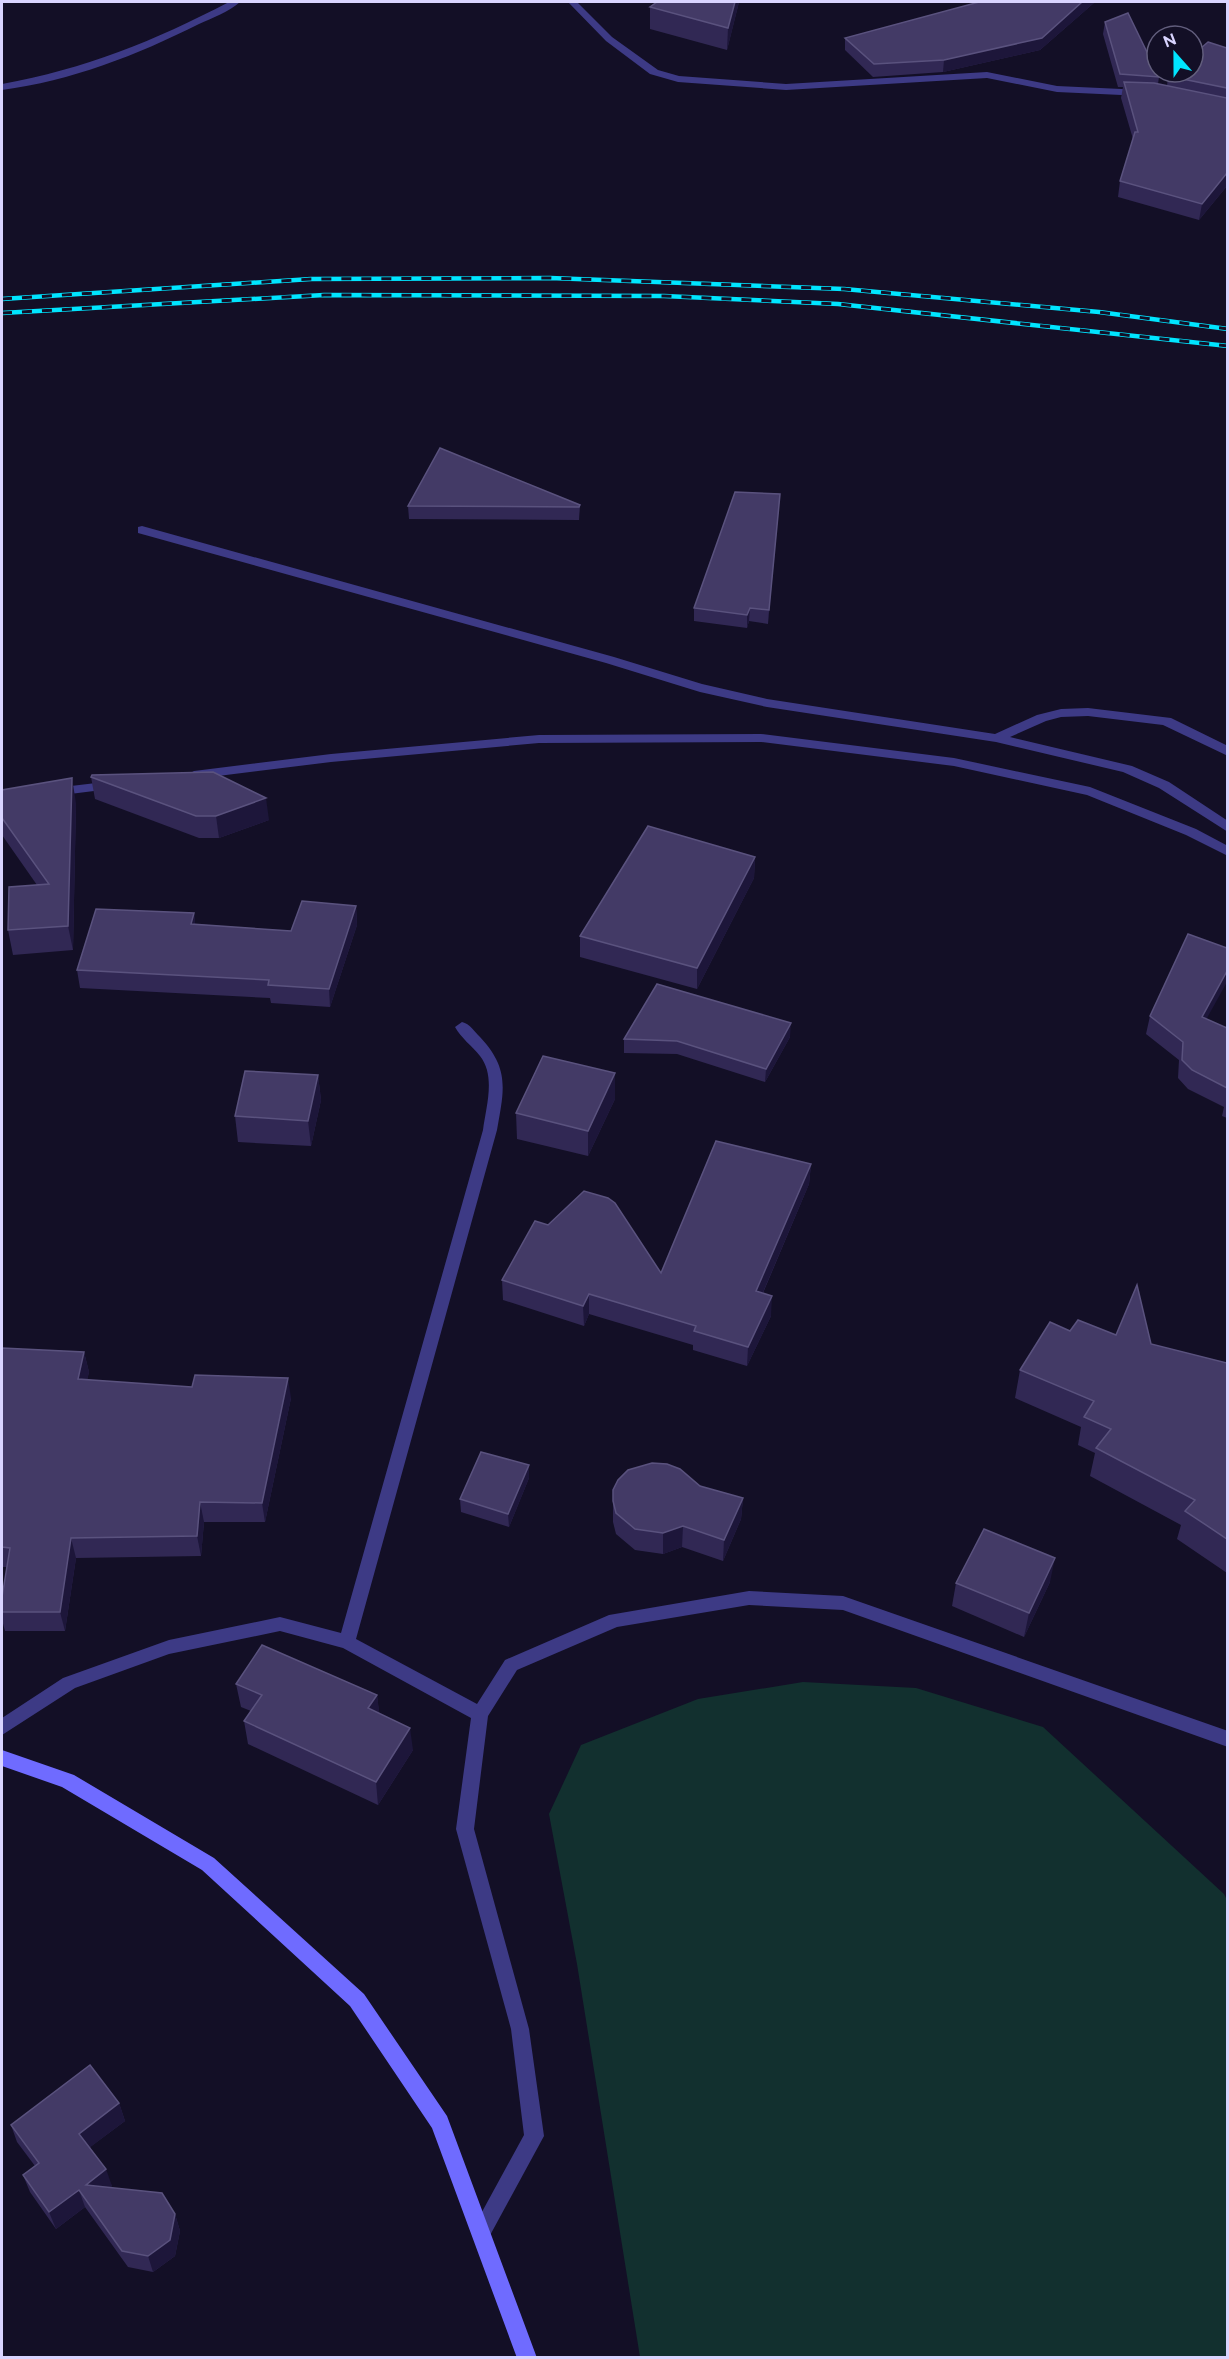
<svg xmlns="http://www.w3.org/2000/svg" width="1229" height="2359" font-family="Raleway,sans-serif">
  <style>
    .green { fill: #12302f }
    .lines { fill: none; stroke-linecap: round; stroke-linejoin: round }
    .street { fill: #3d3a85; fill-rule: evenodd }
    .secondary { fill: #6f6bff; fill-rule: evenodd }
    .rail-casing { stroke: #00e5ff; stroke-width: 4.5 }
    .rail { stroke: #130f26; stroke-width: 3; stroke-dasharray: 10; stroke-linecap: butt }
    .wall { fill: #312854 }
    .shaded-wall { fill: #1d163a }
    .building { fill: #433a66; stroke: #5a527e; stroke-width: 1.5 }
  </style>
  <rect width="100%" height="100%" fill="#130f26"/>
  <polygon class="green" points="803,1682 916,1688 1043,1727 1224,1894 1228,1902 1227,2357 640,2357 577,1964 549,1814 581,1745 698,1699"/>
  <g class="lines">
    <g class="street">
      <path d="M229,2H240C229,12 212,18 199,24C137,55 71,81 2,90V84C85,69 154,41 229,2Z"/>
      <polygon points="568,2 577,2 612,37 658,70 679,76 786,84 987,72 1057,86 1143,90 1148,93 1143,96 1057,92 987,78 786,90 678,82 650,74 606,41"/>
      <polygon points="142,526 614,657 702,684 767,699 995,734 1037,715 1061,709 1088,708 1171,718 1228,746 1228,756 1163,725 1088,716 1061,717 1046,721 1010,737 1132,766 1169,782 1228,821 1228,832 1159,788 1123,772 996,742 767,707 700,692 606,663 138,533 138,527"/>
      <polygon points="761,734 954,758 1090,787 1196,829 1228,846 1228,856 1186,835 1087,795 954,766 761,742 539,743 331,762 194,779 187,775 194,771 331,754 539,735"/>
      <polygon points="113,781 118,782 120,785 118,788 54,796 47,792 54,788"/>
      <path d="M462,1022C470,1024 474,1031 480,1037C510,1069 504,1090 497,1130L356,1639L477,1704L505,1660L609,1615L749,1591L843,1596L1228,1731V1747L843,1610L749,1605L617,1627L517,1670L488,1716L474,1829L529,2029L544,2136L488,2239L481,2242L474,2239L471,2232L524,2135L511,2029L456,1829L471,1718L343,1648L280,1631L169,1654L75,1688L2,1735V1718L63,1678L169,1640L280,1617L341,1633L483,1130C486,1107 496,1076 480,1056C472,1046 461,1038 455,1027Z"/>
    </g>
    <polygon class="secondary" points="2,1750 74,1775 214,1858 364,1994 447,2116 537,2358 517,2358 432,2128 350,2006 202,1870 62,1787 2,1766"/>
    <defs>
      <g id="rail">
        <polyline points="2,299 311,279 550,278 844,289 1099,312 1228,329"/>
        <polyline points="2,313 324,295 664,296 838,304 1228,346"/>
      </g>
    </defs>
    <use href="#rail" class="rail-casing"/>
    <use href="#rail" class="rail"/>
  </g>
  <g class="wall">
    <polygon points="739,2 727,50 650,29 650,7"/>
    <polygon points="979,2 1095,2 1040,50 943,72 873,77 845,50 845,38"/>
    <polygon points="1105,22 1159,77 1158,84 1167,86 1168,76 1227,48 1227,186 1199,220 1118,197 1120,181 1133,139 1121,98 1123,87 1118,87 1103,34"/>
    <polygon points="780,494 768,624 749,621 747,628 694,621 694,608"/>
    <polygon points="580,505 579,520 409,519 408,506"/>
    <polygon points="91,777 269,820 219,838 199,838 95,799"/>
    <polygon points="2,790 76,803 73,950 13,955 8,930 37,885 2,835"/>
    <polygon points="755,857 754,878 697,989 580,957 580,936"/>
    <polygon points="356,906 357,925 330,1007 271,1003 270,998 80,988 77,970 194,913 195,924 291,931"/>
    <polygon points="1150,1016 1207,1020 1227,1028 1227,1118 1222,1116 1224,1107 1188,1089 1178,1078 1179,1060 1146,1034"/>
    <polygon points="790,1037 765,1082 677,1054 624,1053 624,1039"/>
    <polygon points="318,1075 321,1100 311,1146 238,1142 235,1116"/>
    <polygon points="615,1099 588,1156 517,1139 516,1113"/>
    <polygon points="811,1164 809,1184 763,1293 771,1316 747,1366 693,1350 693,1345 589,1314 584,1326 503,1300 502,1280 661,1273"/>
    <polygon points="1070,1331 1116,1335 1151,1344 1227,1363 1227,1573 1177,1539 1181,1525 1090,1476 1095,1453 1078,1445 1081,1427 1015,1398 1020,1370"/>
    <polygon points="2,1348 84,1352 89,1372 87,1380 291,1398 265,1522 204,1522 201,1556 76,1558 65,1631 5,1631 2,1620 2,1597 7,1567 2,1567"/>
    <polygon points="529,1465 529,1478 509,1527 461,1512 460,1499"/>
    <polygon points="700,1486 743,1498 741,1519 723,1561 682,1547 663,1554 635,1550 616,1534 613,1522 613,1501"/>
    <polygon points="1050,1582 1024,1637 952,1606 956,1583"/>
    <polygon points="236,1684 377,1695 379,1713 413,1750 378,1805 248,1744 244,1721 251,1711 241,1707"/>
    <polygon points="119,2103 125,2121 90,2147 112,2186 110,2187 175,2214 180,2231 175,2256 153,2272 128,2267 85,2207 56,2229 30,2192 23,2175 35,2166 17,2142 11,2125"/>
  </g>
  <g class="shaded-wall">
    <polygon points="735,2 739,2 727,50 728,28"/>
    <polygon points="1082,2 1095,2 1040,50 943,72 944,60"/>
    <polygon points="1227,173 1227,186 1199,220 1202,204"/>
    <polygon points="780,494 779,508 768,624 769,610"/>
    <polygon points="750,608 749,621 747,628 747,615"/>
    <polygon points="72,778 76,803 73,950 68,926"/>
    <polygon points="266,798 269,820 219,838 216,816"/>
    <polygon points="755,857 754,878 697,989 697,968"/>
    <polygon points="356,906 357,925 330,1007 329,989"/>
    <polygon points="194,913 196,932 191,924"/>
    <polygon points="1227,971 1227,982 1197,1036 1202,1017"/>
    <polygon points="791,1023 790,1037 765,1082 766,1069"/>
    <polygon points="615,1073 615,1099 588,1156 588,1131"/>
    <polygon points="318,1075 321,1100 311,1146 308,1121"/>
    <polygon points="811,1164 809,1184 755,1311 756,1291"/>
    <polygon points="589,1294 589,1314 584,1326 583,1306"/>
    <polygon points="772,1296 771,1316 747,1366 748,1347"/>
    <polygon points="84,1352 89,1372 83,1399 78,1379"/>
    <polygon points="288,1378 291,1398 265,1522 262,1503"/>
    <polygon points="529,1465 529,1478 509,1527 508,1514"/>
    <polygon points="743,1498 741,1519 723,1561 724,1540"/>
    <polygon points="200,1502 204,1522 201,1556 197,1536"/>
    <polygon points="683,1526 682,1547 663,1554 663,1533"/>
    <polygon points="71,1538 76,1558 65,1631 60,1612"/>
    <polygon points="1055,1558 1050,1582 1024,1637 1029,1613"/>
    <polygon points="377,1695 380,1718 368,1708"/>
    <polygon points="410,1728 413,1750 378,1805 376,1782"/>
    <polygon points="119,2103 125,2121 85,2151 79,2134"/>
    <polygon points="106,2169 112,2186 92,2202 86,2185"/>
    <polygon points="79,2190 85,2207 56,2229 49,2212"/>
    <polygon points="175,2214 180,2231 175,2256 153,2272 148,2256"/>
  </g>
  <g class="building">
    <polygon points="657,2 735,2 728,28 650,7"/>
    <polygon points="979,2 1082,2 1042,38 944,60 874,64 845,38"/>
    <polygon points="1128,13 1159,77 1120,74 1105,22"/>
    <polygon points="1208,42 1227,48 1227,88 1168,76 1172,72 1193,72 1193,55"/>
    <polygon points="1124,82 1154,83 1227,98 1227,173 1202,204 1120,181 1135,132 1138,132"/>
    <polygon points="440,448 580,505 579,507 408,506"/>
    <polygon points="735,492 780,494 769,610 750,608 747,615 694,608"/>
    <polygon points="213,772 266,798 216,816 196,816 91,777 92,775"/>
    <polygon points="72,778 68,926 8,930 9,887 49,884 2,818 2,790"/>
    <polygon points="648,826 755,857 697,968 580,936"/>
    <polygon points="302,901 356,906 329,989 268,985 269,980 77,970 96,909 194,913 191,924 291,931"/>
    <polygon points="1188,934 1227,948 1227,971 1202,1017 1227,1028 1227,1088 1192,1070 1182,1060 1183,1042 1150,1016"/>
    <polygon points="657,984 791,1023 766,1069 677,1041 624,1039"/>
    <polygon points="543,1056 615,1073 588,1131 516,1113"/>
    <polygon points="245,1071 318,1075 308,1121 235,1116"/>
    <polygon points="716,1141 811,1164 756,1291 772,1296 748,1347 694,1331 696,1326 589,1294 583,1306 502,1280 535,1221 548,1225 584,1191 608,1198 615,1203 661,1273"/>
    <polygon points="1137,1285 1151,1344 1227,1363 1227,1539 1185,1511 1195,1500 1096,1448 1111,1429 1084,1417 1094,1401 1020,1370 1050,1322 1070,1331 1078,1320 1116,1335"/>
    <polygon points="2,1348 84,1352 78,1379 192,1387 195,1375 288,1378 262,1503 200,1502 197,1536 71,1538 60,1612 2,1612 2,1597 10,1548 2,1547"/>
    <polygon points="481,1452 529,1465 508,1514 460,1499"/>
    <polygon points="652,1463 667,1464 680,1469 700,1486 743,1498 724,1540 683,1526 663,1533 635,1529 616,1513 613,1501 613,1490 618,1480 628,1470"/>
    <polygon points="984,1529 1055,1558 1029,1613 956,1583"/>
    <polygon points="262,1645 377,1695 368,1708 410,1728 376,1782 244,1721 262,1695 236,1684"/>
    <polygon points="90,2065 119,2103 79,2134 106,2169 86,2185 162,2193 175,2214 170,2240 148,2256 122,2251 79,2190 49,2212 23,2175 39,2163 11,2125"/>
  </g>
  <rect width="1229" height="2359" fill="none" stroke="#d9d4ff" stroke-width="6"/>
  <g transform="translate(1175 54) rotate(339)"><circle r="28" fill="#130f26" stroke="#625e7d" stroke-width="1.5"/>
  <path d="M0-4.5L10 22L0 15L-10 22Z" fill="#00e5ff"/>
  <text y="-9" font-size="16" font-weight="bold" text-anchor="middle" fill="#d9d4ff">N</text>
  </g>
</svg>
